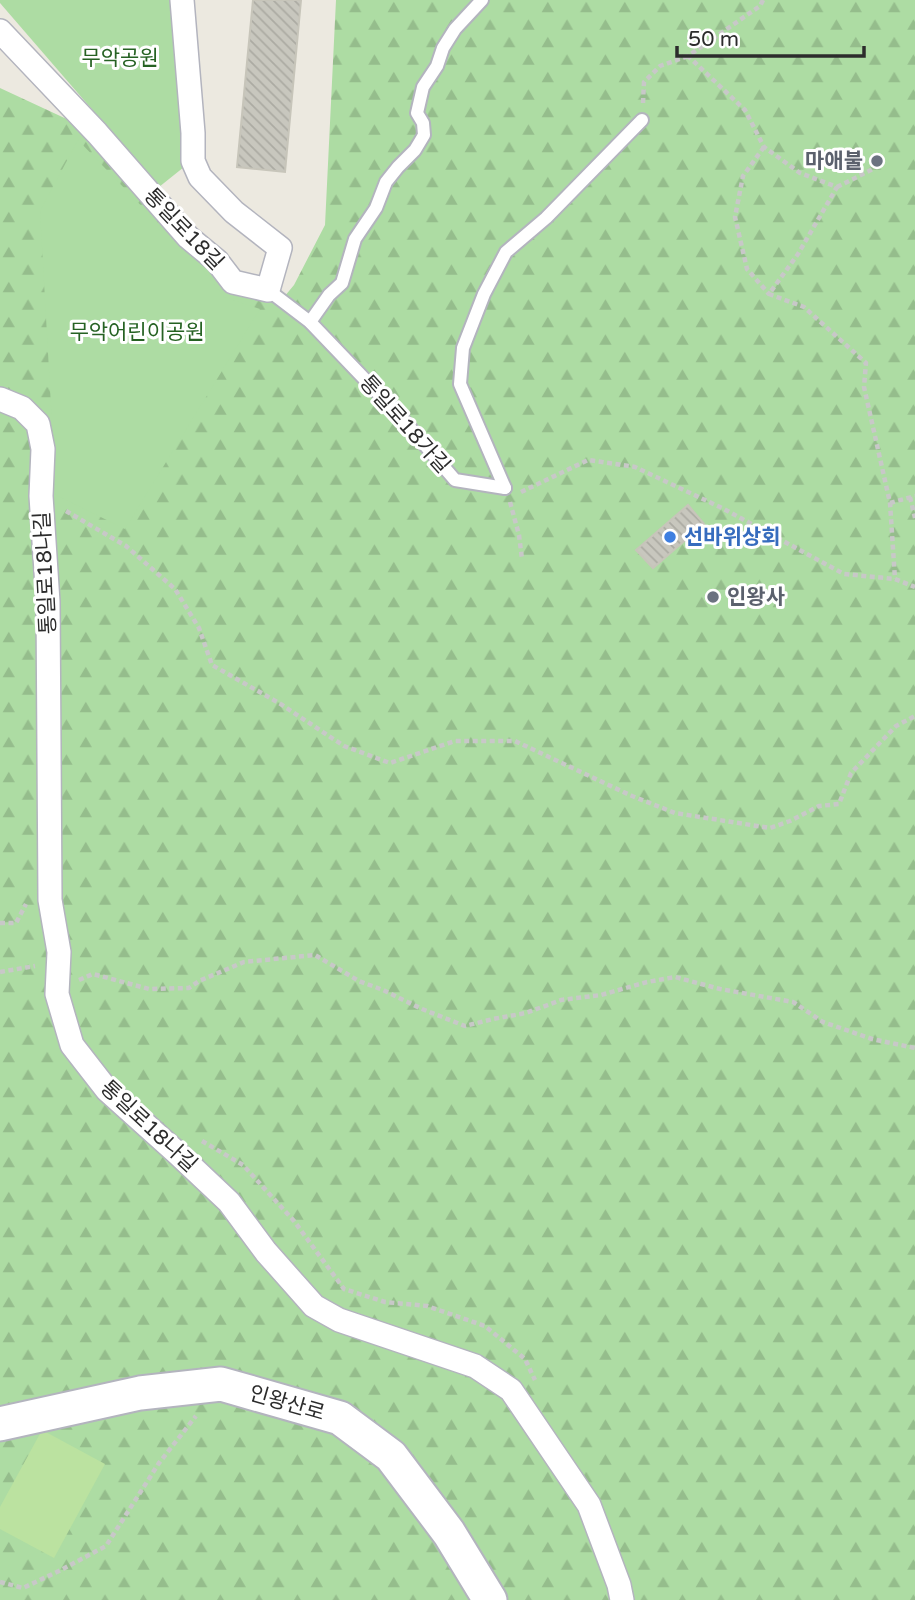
<svg xmlns="http://www.w3.org/2000/svg" width="915" height="1600" font-family="'Varela Round','Noto Sans KR',sans-serif">
  <style>
    .forest { fill: url(#forest-firs) }
    .park { fill: #addca3 }
    .pitch { fill: #bbe2a0 }
    .building { fill: url(#building-back-hatch); stroke: #c7c5ba; stroke-width: 2 }
    .lines { fill: none; stroke-linecap: round; stroke-linejoin: round }
    .lane-casing { stroke: #b3b4be; stroke-width: 16 }
    .street-casing { stroke: #b3b4be; stroke-width: 26 }
    .secondary-casing { stroke: #b3b4be; stroke-width: 37 }
    .path { stroke: #c8c8c8; stroke-width: 4.5; stroke-dasharray: 5 3.5; stroke-linecap: butt }
    .lane { stroke: #fff; stroke-width: 12 }
    .street { stroke: #fff; stroke-width: 23 }
    .secondary { stroke: #fff; stroke-width: 33 }
    .worship-dot { fill: #6b7280; stroke: #fff; stroke-width: 2.5 }
    .shop-dot { fill: #3f7fe0; stroke: #fff; stroke-width: 2.5 }
    .labels { text-anchor: middle; stroke-width: 6; stroke-linejoin: round; paint-order: stroke }
    .park-label { font-size: 21px; fill: #266223; stroke: #fff }
    .worship-label { font-size: 21px; font-weight: bold; fill: #5b616d; stroke: #fff; text-anchor: end }
    .street-label { font-size: 21px; fill: #2c2c2c; stroke: #fff }
    .shop-label { font-size: 21px; font-weight: bold; fill: #366cbe; stroke: #fff; text-anchor: start }
  </style>
  <defs>
    <pattern id="forest-firs" width="22" height="20" patternUnits="userSpaceOnUse" patternTransform="scale(1.75)"><rect width="22" height="20" fill="#addca3"/><path d="M5 1l3.5 6h-7zM16 11l3.5 6h-7z" fill="#95bd8c"/></pattern>
    <pattern id="building-back-hatch" width="6" height="6" patternUnits="userSpaceOnUse" patternTransform="scale(1.75)"><rect width="6" height="6" fill="#c8c7be"/><path d="M-1 5l2 2M0 0l6 6M5-1l2 2" fill="none" stroke="#acaba3"/></pattern>
  </defs>
  <rect width="100%" height="100%" fill="#ece9e0"/>
  <polygon class="forest" points="336,0 915,0 915,1600 0,1600 0,88 86,128 258,297 284,297 294,285 325,225"/>
  <g class="park">
    <polygon points="0,0 172,0 184,167 159,187 0,3"/>
    <polygon points="78,140 201,268 224,297 260,309 125,529 56,495 40,211"/>
  </g>
  <polygon class="pitch" points="42,1430 105,1464 54,1558 0,1529 0,1507"/>
  <g class="building">
    <polygon points="253,0 301,0 285,172 237,167"/>
    <polygon points="688,505 704,524 653,568 636,550"/>
  </g>
  <g class="lines">
    <defs>
      <g id="lane">
        <polyline points="268,290 310,322 399,415 455,480 505,488"/>
        <polyline points="310,322 329,295 342,283 355,239 376,208 386,182 398,167 415,150 424,135 423,123 417,113 423,87 437,66 443,48 455,29 482,0"/>
        <polyline points="505,488 460,384 463,348 484,294 506,252 546,218 642,120"/>
      </g>
      <g id="street">
        <polyline points="0,31 97,133 188,237 217,261 233,282 268,290 280,248 234,212 200,177 193,161 193,133 182,0"/>
        <polyline points="0,399 22,408 38,424 43,449 41,496 48,602 50,900 59,952 57,994 72,1045 107,1090 176,1152 229,1202 266,1252 314,1306 339,1320 475,1366 511,1390 589,1505 619,1585 622,1600"/>
      </g>
      <polyline id="secondary" points="0,1424 140,1393 221,1384 340,1418 391,1456 449,1533 490,1600"/>
    </defs>
    <use href="#lane" class="lane-casing"/>
    <use href="#street" class="street-casing"/>
    <use href="#secondary" class="secondary-casing"/>
    <g class="path">
      <polyline points="763,0 760,6 688,56 745,110 764,147 800,173 837,187 798,254 769,294 804,307 866,363 864,387 890,503 895,579"/>
      <polyline points="643,103 644,82 660,66 688,56"/>
      <polyline points="764,147 743,176 735,217 747,269 769,294"/>
      <polyline points="837,187 873,169"/>
      <polyline points="521,492 588,460 635,467 722,508 844,574 895,579 915,587"/>
      <polyline points="910,497 915,518"/>
      <polyline points="510,502 519,535 522,559"/>
      <polyline points="890,503 915,496"/>
      <polyline points="66,511 126,546 175,589 199,628 212,665 279,703 344,746 390,763 455,741 515,741 632,796 675,813 770,828 790,821 819,806 839,804 851,773 896,726 915,716"/>
      <polyline points="0,923 16,923 26,904"/>
      <polyline points="0,972 35,966"/>
      <polyline points="79,980 93,974 149,989 189,988 199,981 244,962 315,955 359,981 383,990 422,1009 465,1026 493,1019 526,1013 561,1000 601,995 647,982 675,977 720,989 793,1002 823,1022 872,1039 915,1048"/>
      <polyline points="202,1141 243,1165 294,1221 344,1289 385,1302 427,1306 485,1326 525,1359 535,1380"/>
      <polyline points="0,1582 23,1588 59,1571 106,1546 159,1463 196,1416"/>
    </g>
    <use href="#lane" class="lane"/>
    <use href="#street" class="street"/>
    <use href="#secondary" class="secondary"/>
  </g>
  <g class="worship-dot">
    <circle cx="877" cy="161" r="7"/>
    <circle cx="713" cy="597" r="7"/>
  </g>
  <circle class="shop-dot" cx="670" cy="537" r="7"/>
  <g class="labels">
    <g class="park-label">
      <text x="120" y="65">무악공원</text>
      <text x="137" y="339">무악어린이공원</text>
    </g>
    <g class="worship-label">
      <text x="863" y="168">마애불</text>
      <text x="727" y="604" text-anchor="start">인왕사</text>
    </g>
    <g class="street-label">
      <text transform="translate(184 229) rotate(46)" y="7">통일로18길</text>
      <text transform="translate(405 424) rotate(48)" y="7">통일로18가길</text>
      <text transform="translate(45 573) rotate(-93)" y="7">통일로18나길</text>
      <text transform="translate(149 1126) rotate(43)" y="7">통일로18나길</text>
      <text transform="translate(287 1403) rotate(16)" y="7">인왕산로</text>
    </g>
    <g class="shop-label">
      <text x="684" y="544">선바위상회</text>
    </g>
  </g>
  <path d="M677 46v10h187v-10" fill="none" stroke="#2c2c2c" stroke-width="3.5"/>
  <text x="688" y="46" font-size="21" fill="#2c2c2c" stroke="#ffffff" stroke-width="5" paint-order="stroke">50 m</text>
</svg>
